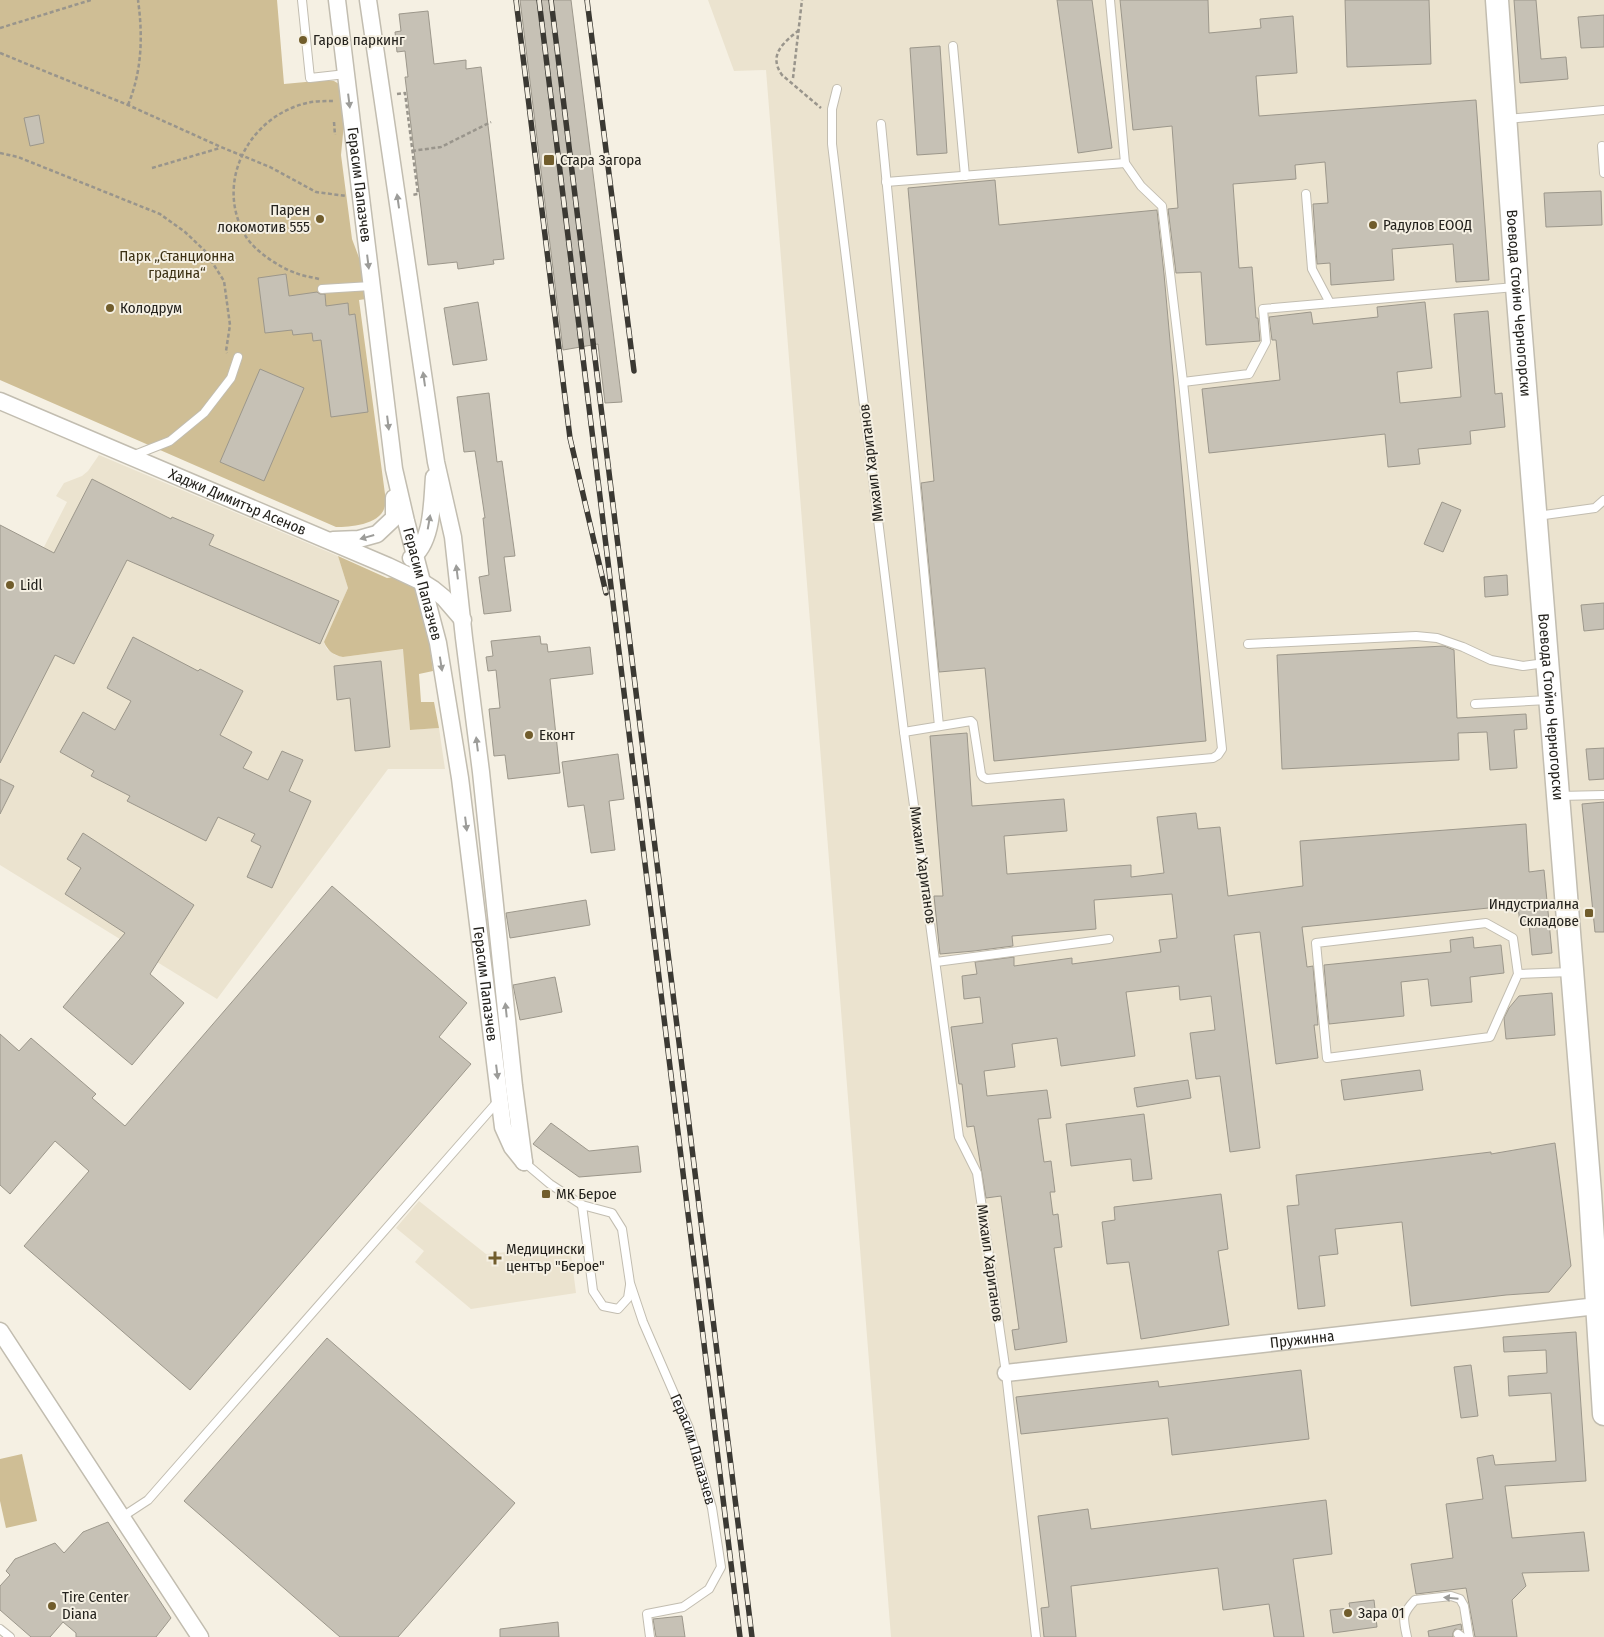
<svg xmlns="http://www.w3.org/2000/svg" width="1604" height="1637" font-family="'Fira Sans Condensed',sans-serif">
  <style>
    .built { fill: #ebe3cf }
    .green { fill: #cfbe95 }
    .building { fill: #c6c1b5; stroke: #9c978b }
    .lines { fill: none; stroke-linecap: round; stroke-linejoin: round }
    .lane-casing { stroke: #c2bdb0; stroke-width: 10 }
    .street-casing { stroke: #c2bdb0; stroke-width: 19 }
    .secondary-casing { stroke: #c2bdb0; stroke-width: 25 }
    .path { stroke: #99958c; stroke-width: 2.5; stroke-dasharray: 4 2.5; stroke-linecap: butt }
    .lane { stroke: #fff; stroke-width: 8 }
    .street { stroke: #fff; stroke-width: 16 }
    .secondary { stroke: #fff; stroke-width: 22 }
    .rail-casing { stroke: #3b3933; stroke-width: 5.5 }
    .rail { stroke: #f5f0e3; stroke-width: 4; stroke-dasharray: 11; stroke-linecap: butt }
    .oneway { fill: #9c9c99 }
    .poi-dot { fill: #715d2c; stroke: #f5f0e3; stroke-width: 2 }
    .labels { text-anchor: middle; stroke-width: 4; stroke-linejoin: round; paint-order: stroke }
    .poi-label { font-size: 15px; fill: #24221d; stroke: #f5f0e3; text-anchor: start }
    .street-label { font-size: 15px; fill: #24221d; stroke: #f5f0e3 }
    .park-label { font-size: 15px; fill: #3d3215; stroke: #f5f0e3 }
  </style>
  <rect width="100%" height="100%" fill="#f5f0e3"/>
  <g class="built">
    <polygon points="708,0 1604,0 1604,1637 891,1637 766,70 734,71"/>
    <polygon points="99,455 338,556 348,588 324,643 327,649 335,655 343,657 404,649 410,730 439,728 445,769 388,769 217,999 0,865 0,633 67,502 56,496 64,483 82,476 88,471"/>
    <polygon points="419,1201 486,1254 570,1246 576,1293 471,1309 415,1262 424,1251 396,1228"/>
  </g>
  <g class="green">
    <path d="M0,0H277L284,84L327,80L334,81L339,84L344,123L341,155L352,239L361,263L366,299L359,300L385,494C385,498 386,503 385,506C381,525 350,527 336,527L0,380Z"/>
    <path d="M338,556L387,578L402,576L415,585L424,601L433,671L419,674L421,702H434L439,728L410,730L403,649L343,657C333,655 328,651 324,642L348,588Z"/>
    <polygon points="22,1454 37,1521 6,1528 0,1501 0,1459"/>
  </g>
  <g class="building">
    <polygon points="520,0 571,0 622,402 605,403 598,344 563,350"/>
    <polygon points="1057,0 1092,0 1112,148 1078,153"/>
    <polygon points="1120,0 1208,0 1209,33 1261,28 1260,19 1293,16 1297,73 1256,76 1259,116 1476,100 1489,280 1456,282 1453,244 1392,249 1394,280 1331,285 1330,263 1317,264 1313,204 1328,203 1325,162 1295,165 1296,179 1233,184 1239,268 1252,267 1256,318 1258,318 1260,341 1206,345 1201,272 1176,273 1168,209 1178,208 1172,126 1133,130"/>
    <polygon points="1345,0 1429,0 1431,64 1347,67"/>
    <polygon points="1514,0 1536,0 1541,59 1566,57 1568,79 1520,83"/>
    <polygon points="428,11 434,64 466,60 466,69 481,67 504,259 493,260 494,264 458,269 457,262 428,265 405,77 408,77 405,51 397,52 395,32 401,31 399,14"/>
    <polygon points="1604,15 1604,47 1581,48 1578,17"/>
    <polygon points="940,46 947,153 917,155 910,48"/>
    <polygon points="39,115 44,143 30,146 24,118"/>
    <polygon points="995,180 999,225 1157,210 1164,274 1206,741 994,761 985,668 939,672 921,483 934,481 908,188"/>
    <polygon points="1601,191 1602,225 1546,227 1544,193"/>
    <polygon points="286,274 289,296 317,292 320,294 325,294 326,306 348,303 349,315 355,314 368,412 331,417 321,340 313,341 312,333 293,335 292,330 265,333 258,278"/>
    <polygon points="478,302 487,360 453,365 444,308"/>
    <polygon points="1425,302 1432,368 1397,372 1400,403 1461,397 1454,314 1488,311 1495,394 1502,393 1505,427 1470,431 1471,444 1418,449 1420,464 1388,467 1385,434 1209,453 1202,389 1280,380 1276,340 1272,340 1269,317 1311,312 1313,324 1378,317 1377,307"/>
    <polygon points="260,369 304,388 264,481 220,462"/>
    <polygon points="489,393 497,462 502,461 515,556 504,557 511,611 484,614 479,577 489,575 483,518 485,518 475,451 464,452 457,397"/>
    <polygon points="92,479 171,519 172,517 214,535 209,545 339,601 320,644 127,560 74,664 55,655 0,763 0,525 54,553"/>
    <polygon points="1442,502 1461,510 1443,552 1424,544"/>
    <polygon points="1507,575 1508,595 1485,597 1484,577"/>
    <polygon points="1604,603 1604,629 1584,631 1581,605"/>
    <polygon points="540,636 541,644 547,644 548,652 590,647 593,674 550,679 560,773 508,779 505,755 494,756 489,709 500,708 496,670 488,671 486,657 493,656 491,641"/>
    <polygon points="133,637 198,671 200,669 243,691 220,735 252,752 243,768 268,780 282,751 303,760 289,791 311,801 272,888 247,877 261,846 251,841 255,834 218,817 206,841 127,801 130,796 91,776 94,771 60,752 83,712 115,730 131,701 107,688"/>
    <polygon points="1444,646 1454,650 1457,718 1526,714 1527,729 1514,730 1517,768 1490,770 1487,732 1458,733 1459,760 1282,769 1277,655"/>
    <polygon points="381,661 390,747 355,751 350,698 337,700 334,666"/>
    <polygon points="967,733 972,806 1064,799 1067,831 1004,836 1007,874 1131,865 1131,877 1164,873 1157,817 1196,813 1198,829 1220,827 1228,896 1303,886 1300,841 1526,824 1529,872 1544,870 1552,953 1532,955 1529,924 1520,925 1518,905 1302,927 1307,967 1313,966 1318,1025 1314,1025 1318,1058 1276,1064 1260,932 1234,935 1260,1148 1230,1152 1220,1076 1196,1079 1190,1033 1215,1030 1211,996 1180,1000 1179,986 1126,992 1135,1056 1061,1066 1057,1038 1012,1044 1015,1067 984,1071 987,1096 1047,1090 1051,1118 1038,1119 1044,1162 1051,1161 1055,1192 1050,1192 1053,1215 1058,1214 1062,1247 1054,1248 1067,1342 1015,1350 1012,1330 1019,1329 1001,1196 986,1198 974,1126 967,1127 962,1084 959,1084 951,1027 983,1023 980,997 964,999 962,976 977,974 975,962 1014,957 1014,966 1072,958 1072,964 1161,952 1159,940 1177,938 1172,894 1094,900 1096,929 1012,936 1013,946 974,951 940,954 934,896 943,896 930,736"/>
    <polygon points="1604,748 1604,779 1589,780 1586,749"/>
    <polygon points="618,754 624,799 609,801 615,850 591,853 584,805 568,807 562,762"/>
    <polygon points="0,779 14,786 0,814"/>
    <polygon points="1604,802 1604,932 1595,932 1582,804"/>
    <polygon points="83,833 194,905 150,974 184,1003 132,1065 63,1007 125,933 65,894 81,868 67,859"/>
    <polygon points="332,886 467,1003 439,1037 471,1064 190,1390 24,1246 89,1171 55,1141 10,1194 0,1185 0,1034 19,1051 31,1038 96,1094 92,1098 125,1126"/>
    <polygon points="586,900 590,925 510,938 506,913"/>
    <polygon points="1473,937 1474,948 1501,945 1504,973 1470,977 1472,1002 1431,1006 1428,979 1401,982 1404,1016 1329,1024 1324,965 1451,952 1450,940"/>
    <polygon points="555,977 562,1012 520,1020 513,985"/>
    <polygon points="1552,993 1555,1035 1506,1039 1504,1018 1509,1008 1519,996"/>
    <polygon points="1420,1070 1423,1090 1344,1100 1341,1080"/>
    <polygon points="1188,1080 1191,1098 1137,1107 1134,1088"/>
    <polygon points="1144,1114 1152,1179 1133,1181 1131,1159 1071,1166 1066,1124"/>
    <polygon points="551,1123 589,1151 638,1146 641,1172 579,1177 533,1144"/>
    <polygon points="1555,1143 1571,1266 1549,1292 1506,1295 1411,1306 1402,1222 1335,1229 1338,1254 1319,1256 1325,1306 1298,1309 1287,1206 1299,1205 1296,1175 1491,1152 1491,1154"/>
    <polygon points="1221,1194 1228,1249 1218,1251 1229,1325 1141,1339 1129,1262 1107,1264 1102,1222 1115,1220 1114,1207"/>
    <polygon points="1576,1332 1586,1481 1505,1486 1512,1538 1584,1532 1589,1571 1522,1573 1526,1586 1512,1600 1517,1637 1475,1637 1466,1588 1416,1594 1411,1564 1453,1558 1446,1504 1483,1499 1477,1458 1493,1455 1495,1465 1556,1461 1551,1393 1509,1396 1508,1376 1547,1373 1546,1350 1504,1352 1503,1337"/>
    <polygon points="327,1338 515,1503 398,1637 340,1637 184,1501"/>
    <polygon points="1471,1365 1478,1416 1461,1418 1454,1367"/>
    <polygon points="1301,1370 1309,1439 1172,1455 1168,1418 1021,1434 1016,1397 1158,1381 1159,1387"/>
    <polygon points="1326,1500 1332,1554 1293,1559 1304,1637 1274,1637 1269,1604 1223,1610 1218,1568 1071,1586 1076,1637 1044,1637 1041,1608 1049,1607 1038,1516 1088,1509 1091,1529"/>
    <polygon points="108,1522 171,1618 156,1637 76,1637 76,1633 63,1622 50,1637 31,1637 0,1610 0,1586 10,1575 6,1571 15,1559 55,1543 64,1553 83,1532"/>
    <polygon points="1374,1600 1377,1627 1333,1633 1330,1610 1350,1608 1349,1603"/>
    <polygon points="682,1616 685,1637 656,1637 653,1619"/>
    <polygon points="558,1622 559,1637 500,1637 500,1629"/>
    <polygon points="1461,1624 1462,1630 1455,1629 1453,1633 1453,1637 1429,1637 1428,1631"/>
  </g>
  <g class="lines">
    <defs>
      <g id="lane">
        <polyline points="302,0 310,78 346,74"/>
        <polyline points="953,46 965,176"/>
        <polyline points="837,89 832,109 832,144 904,732 959,1137 977,1173 1006,1373 1036,1637"/>
        <polyline points="1507,119 1604,110"/>
        <polyline points="881,124 939,726"/>
        <polyline points="1602,146 1604,173"/>
        <polyline points="886,182 1125,163"/>
        <polyline points="1306,194 1312,269 1330,303"/>
        <polyline points="322,289 371,286"/>
        <polyline points="1183,382 1249,374 1266,342 1263,309 1515,287"/>
        <polyline points="132,456 170,441 204,413 231,378 238,357"/>
        <polyline points="1537,516 1595,508 1604,500"/>
        <polyline points="1248,644 1416,636 1437,638 1463,647 1491,660 1523,666 1545,663"/>
        <polyline points="1475,704 1548,700"/>
        <polyline points="904,732 971,721 973,723 981,774 983,777 987,779 1213,758 1218,755 1222,749 1183,382 1162,206 1141,186 1125,163 1110,0"/>
        <polyline points="1559,796 1604,795"/>
        <polyline points="936,962 1109,939"/>
        <polyline points="1518,974 1490,1037 1327,1058 1316,943 1486,923 1513,938 1518,974 1570,972"/>
        <path id="s1" d="M524,1162L550,1184L582,1205L612,1213L622,1229L630,1283L643,1322L689,1428L712,1508L721,1567L709,1589L683,1607L647,1614L650,1637"/>
        <polyline points="582,1205 593,1291 603,1306 618,1309 628,1298 630,1285"/>
        <polyline points="122,1517 148,1500 499,1100"/>
        <polyline points="0,1629 10,1637"/>
        <polyline points="1458,1634 1462,1637"/>
        <path d="M1407,1637C1403,1618 1401,1615 1415,1600L1451,1596L1460,1599L1464,1606L1469,1637"/>
      </g>
      <g id="street">
        <path id="s2" d="M337,0L394,469L406,521L438,643L460,778L503,1127L512,1147L524,1162"/>
        <polyline points="368,0 436,462 453,537 464,638 481,772 514,1086 524,1162"/>
        <path id="s3" d="M0,401L388,566L422,582L433,589L444,598L463,620"/>
        <polyline points="333,540 359,539 377,534 394,518 394,498"/>
        <path d="M411,558C433,543 432,501 434,477"/>
        <polyline points="0,1331 200,1637"/>
        <path id="s4" d="M1006,1373L1597,1306"/>
      </g>
      <g id="secondary">
        <path id="s5" d="M1497,0L1517,287L1590,1193L1604,1414"/>
      </g>
    </defs>
    <use href="#lane" class="lane-casing"/>
    <use href="#street" class="street-casing"/>
    <use href="#secondary" class="secondary-casing"/>
    <g class="path">
      <polyline points="0,28 91,0"/>
      <path d="M799,30C783,43 768,55 782,75L821,108"/>
      <polyline points="0,53 128,105 221,147 270,167 316,192 346,196"/>
      <polyline points="793,78 802,0"/>
      <polyline points="397,94 405,93 418,194 411,195"/>
      <path d="M128,105C142,71 143,36 138,0"/>
      <polyline points="334,122 335,135"/>
      <polyline points="412,151 441,147 491,122"/>
      <polyline points="0,153 18,157 160,214 185,232 205,251 224,281 230,325 226,351 227,353"/>
      <polyline points="152,168 220,148"/>
      <path d="M319,279C311,277 303,276 296,273C280,268 253,250 245,235C214,181 250,116 307,103C315,101 325,101 334,101"/>
    </g>
    <use href="#lane" class="lane"/>
    <use href="#street" class="street"/>
    <use href="#secondary" class="secondary"/>
    <defs>
      <g id="rail">
        <polyline points="516,0 570,438 606,593"/>
        <polyline points="539,0 740,1637"/>
        <polyline points="551,0 752,1637"/>
        <polyline points="587,0 634,371"/>
      </g>
    </defs>
    <use href="#rail" class="rail-casing"/>
    <use href="#rail" class="rail"/>
  </g>
  <defs><path id="oneway-solid" d="M-6-.8H1V-3.2L6.5 0L1 3.2V.8H-6Z" transform="scale(1.25)"/></defs>
  <g class="oneway">
    <use href="#oneway-solid" transform="translate(349 101) rotate(83)"/>
    <use href="#oneway-solid" transform="translate(398 201) rotate(-98)"/>
    <use href="#oneway-solid" transform="translate(368 262) rotate(83)"/>
    <use href="#oneway-solid" transform="translate(424 379) rotate(-98)"/>
    <use href="#oneway-solid" transform="translate(388 423) rotate(83)"/>
    <use href="#oneway-solid" transform="translate(429 522) rotate(-80)"/>
    <use href="#oneway-solid" transform="translate(367 537) rotate(164)"/>
    <use href="#oneway-solid" transform="translate(457 572) rotate(-97)"/>
    <use href="#oneway-solid" transform="translate(441 664) rotate(81)"/>
    <use href="#oneway-solid" transform="translate(477 744) rotate(-97)"/>
    <use href="#oneway-solid" transform="translate(466 824) rotate(83)"/>
    <use href="#oneway-solid" transform="translate(506 1010) rotate(-96)"/>
    <use href="#oneway-solid" transform="translate(497 1072) rotate(83)"/>
    <use href="#oneway-solid" transform="translate(1451 1598) rotate(-175)"/>
  </g>
  <g class="poi-dot">
    <circle cx="303" cy="40" r="5"/>
    <rect x="543" y="154" width="12" height="12" rx="2.5"/>
    <circle cx="320" cy="219" r="5"/>
    <circle cx="1373" cy="225" r="5"/>
    <circle cx="110" cy="308" r="5"/>
    <circle cx="10" cy="585" r="5"/>
    <circle cx="529" cy="735" r="5"/>
    <rect x="1584" y="908" width="10" height="10" rx="2.5"/>
    <rect x="541" y="1189" width="10" height="10" rx="2.5"/>
    <path d="M492.5 1250.5h5v5h5v5h-5v5h-5v-5h-5v-5h5z"/>
    <circle cx="52" cy="1606" r="5"/>
    <circle cx="1348" cy="1613" r="5"/>
  </g>
  <g class="labels">
    <g class="poi-label">
      <text x="313" y="45">Гаров паркинг</text>
      <text x="560" y="165">Стара Загора</text>
      <text x="310" y="215" text-anchor="end">Парен<tspan x="310" dy="17">локомотив 555</tspan></text>
      <text x="1383" y="230">Радулов ЕООД</text>
      <text x="120" y="313">Колодрум</text>
      <text x="20" y="590">Lidl</text>
      <text x="539" y="740">Еконт</text>
      <text x="1579" y="909" text-anchor="end">Индустриална<tspan x="1579" dy="17">Складове</tspan></text>
      <text x="556" y="1199">МК Берое</text>
      <text x="506" y="1254">Медицински<tspan x="506" dy="17">център "Берое"</tspan></text>
      <text x="62" y="1602">Tire Center<tspan x="62" dy="17">Diana</tspan></text>
      <text x="1358" y="1618">Зара 01</text>
    </g>
    <g class="street-label">
      <text dy="5" stroke="none"><textPath href="#s2" startOffset="186">Герасим Папазчев</textPath></text>
      <text dy="5" stroke="none"><textPath href="#s5" startOffset="304">Воевода Стойно Черногорски</textPath></text>
      <text transform="translate(871 463) rotate(-97)" y="5">Михаил Хаританов</text>
      <text dy="5" stroke="none"><textPath href="#s3" startOffset="258">Хаджи Димитър Асенов</textPath></text>
      <text dy="5" stroke="none"><textPath href="#s2" startOffset="591">Герасим Папазчев</textPath></text>
      <text dy="5" stroke="none"><textPath href="#s5" startOffset="709">Воевода Стойно Черногорски</textPath></text>
      <text transform="translate(923 865) rotate(82)" y="5">Михаил Хаританов</text>
      <text dy="5" stroke="none"><textPath href="#s2" startOffset="996">Герасим Папазчев</textPath></text>
      <text transform="translate(990 1263) rotate(82)" y="5">Михаил Хаританов</text>
      <text dy="5" stroke="none"><textPath href="#s4" startOffset="298">Пружинна</textPath></text>
      <text dy="5" stroke="none"><textPath href="#s1" startOffset="355">Герасим Папазчев</textPath></text>
    </g>
    <g class="park-label">
      <text x="177" y="261">Парк „Станционна<tspan x="177" dy="17">градина“</tspan></text>
    </g>
  </g>
</svg>
